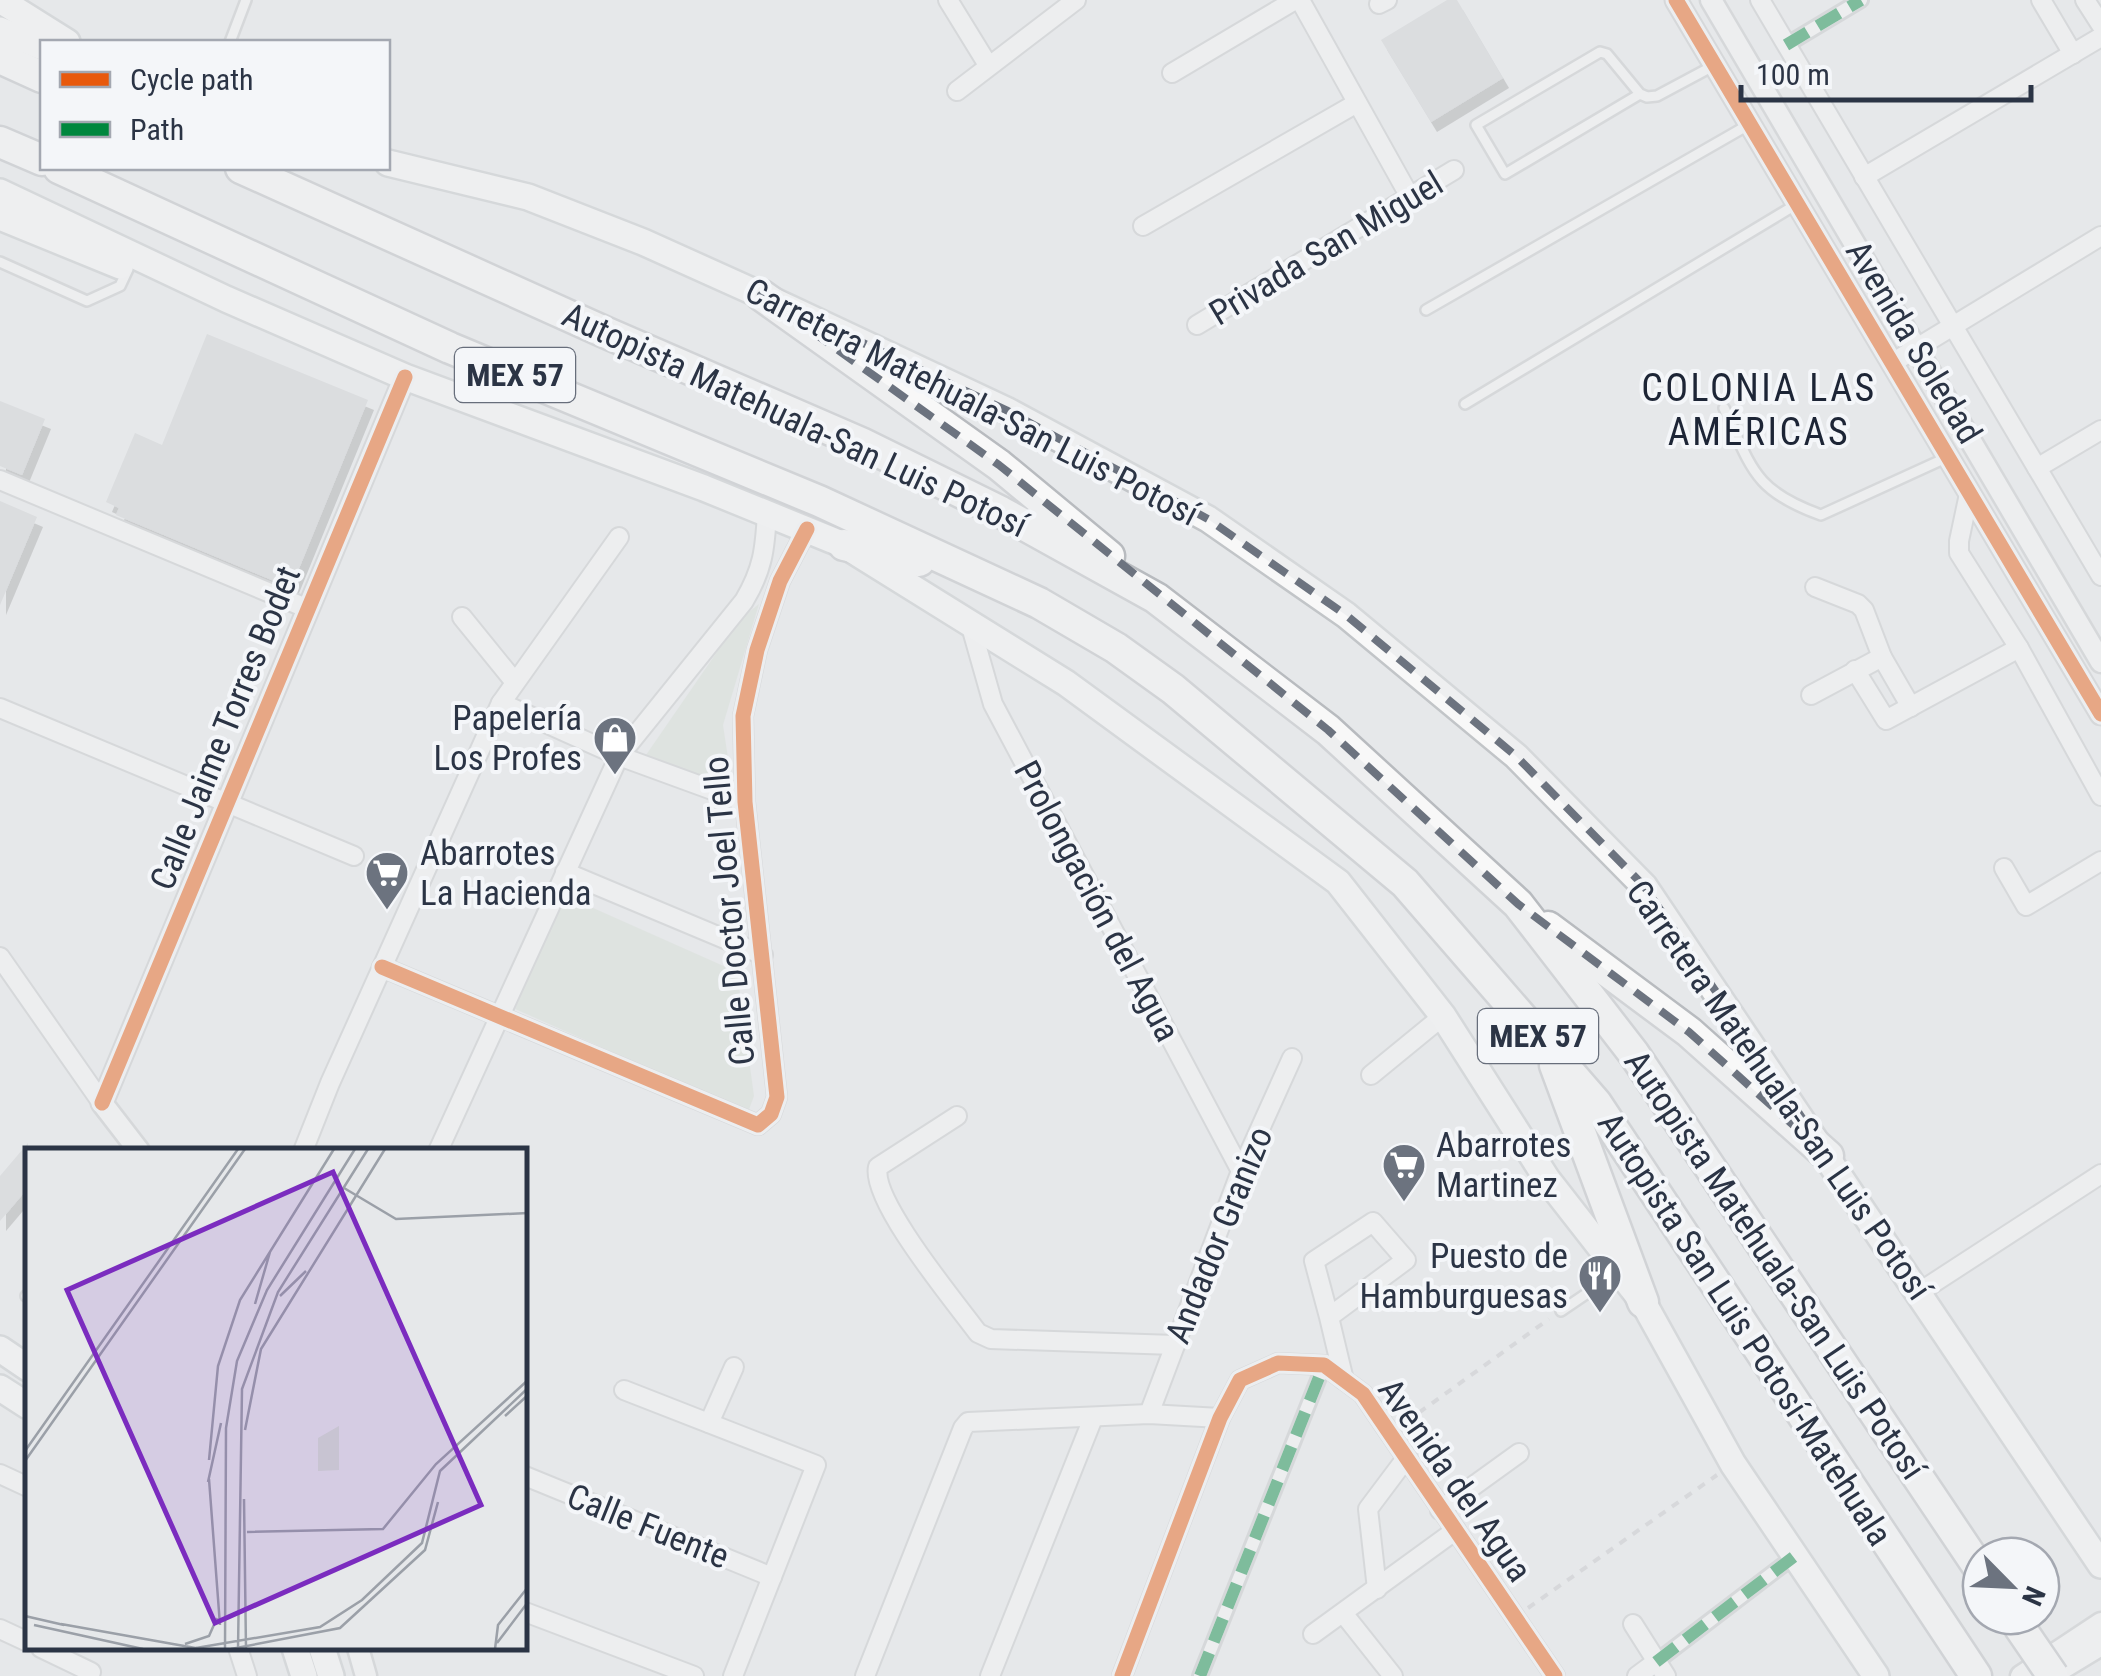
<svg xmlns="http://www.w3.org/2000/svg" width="2101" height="1676" font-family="'Roboto Condensed',sans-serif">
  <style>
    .green { fill: #d6ded6 }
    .building { fill: #ced0d3; filter: url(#shadow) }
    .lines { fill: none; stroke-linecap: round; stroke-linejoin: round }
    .service-casing { stroke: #c4c6c8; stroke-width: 14 }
    .pedestrian-casing { stroke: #c4c6c8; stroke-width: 18 }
    .minor-casing { stroke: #c4c6c8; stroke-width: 22 }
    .tertiary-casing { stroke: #c4c6c8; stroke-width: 25 }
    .primary-casing { stroke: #c2c5c8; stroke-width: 30 }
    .motorway-casing { stroke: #b8bbbf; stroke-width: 35 }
    .path { stroke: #c5c6ca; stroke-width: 4; stroke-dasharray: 8 8; stroke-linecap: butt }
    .service { stroke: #f5f6f7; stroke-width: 9 }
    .pedestrian { stroke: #f5f6f7; stroke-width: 12 }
    .minor { stroke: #f5f6f7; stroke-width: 18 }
    .tertiary { stroke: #f5f6f7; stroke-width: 20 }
    .primary { stroke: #f8f8f8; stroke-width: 25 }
    .motorway { stroke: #f8f8f8; stroke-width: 30 }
    .motorway-bridge-casing { stroke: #b8bbbf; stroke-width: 35; stroke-linecap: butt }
    .motorway-bridge { stroke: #f8f8f8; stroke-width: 30 }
    .quiet { stroke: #00873e; stroke-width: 12; stroke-dasharray: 25 12; stroke-linecap: butt }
    .cycleway-casing { stroke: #f4f6f9; stroke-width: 21 }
    .cycleway { stroke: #e8590c; stroke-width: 15 }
    .marked { fill: none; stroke: #6c737f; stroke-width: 8; stroke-dasharray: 20 12; stroke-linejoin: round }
    .labels { text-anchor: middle; stroke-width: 8; stroke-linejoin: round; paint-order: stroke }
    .shield { fill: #f4f6f9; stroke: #676e7b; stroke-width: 2.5 }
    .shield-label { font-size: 32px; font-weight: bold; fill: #2b3445 }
    .street-label { font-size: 35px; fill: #2b3445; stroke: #f4f6f9 }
    .poi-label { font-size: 35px; fill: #2b3445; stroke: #f4f6f9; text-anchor: end }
    .neighbourhood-label { font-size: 38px; letter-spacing: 2.5px; fill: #1d2536; stroke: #f4f6f9 }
    .inset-road { fill: none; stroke: #9ba0a8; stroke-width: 2.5 }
    .view { fill: #7b2cbf; fill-opacity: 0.15; stroke: #7b2cbf; stroke-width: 5 }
    .inset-edge { fill: none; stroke: #2b3445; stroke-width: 5 }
  </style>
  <defs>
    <filter id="shadow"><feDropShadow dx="6" dy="10" stdDeviation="0" flood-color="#0004"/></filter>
  </defs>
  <rect width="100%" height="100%" fill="#e6e8ea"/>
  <g class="green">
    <polygon points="759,604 723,725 733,791 646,755 739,620"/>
    <polygon points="564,895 737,972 754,1096 748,1112 515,1009"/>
  </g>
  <g class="building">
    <polygon points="1447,0 1457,0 1503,78 1431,122 1381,40"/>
    <polygon points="207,334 368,400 291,588 116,515 119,508 106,502 135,433 162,445"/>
    <polygon points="0,401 45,419 22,475 0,466"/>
    <polygon points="0,501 37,517 0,605"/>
    <polygon points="28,1143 28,1188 0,1221 0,1176"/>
  </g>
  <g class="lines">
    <defs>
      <g id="service">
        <polyline points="230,42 246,0"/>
        <polyline points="1640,94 1607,54 1600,52 1476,125 1505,174 1640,94 1647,97 1657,96 1715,65"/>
        <polyline points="0,262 87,301 120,286 128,269"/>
        <polyline points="1426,310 1750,124"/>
        <polyline points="1465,404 1797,204"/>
        <path d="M1724,408C1752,469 1754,491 1821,515L1948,457"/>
        <polyline points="26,1296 28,1297"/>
        <polyline points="1561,1311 1617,1273"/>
      </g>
      <g id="pedestrian">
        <polyline points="1786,45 1861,0"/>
        <polyline points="1656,1662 1796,1555"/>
        <polyline points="1200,1676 1324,1365"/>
      </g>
      <g id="minor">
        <polyline points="948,0 988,65"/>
        <polyline points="1300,0 1410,197"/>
        <polyline points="1760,0 2101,576"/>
        <polyline points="2041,0 2073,54"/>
        <polyline points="2085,0 2101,25"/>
        <polyline points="1379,4 1387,0"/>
        <polyline points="1172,73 1295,0"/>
        <polyline points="957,91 1076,0"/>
        <polyline points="1864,177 2101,37"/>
        <polyline points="1143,226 1357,103"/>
        <polyline points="1197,325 1454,170"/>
        <polyline points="1892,363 2101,236"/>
        <polyline points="2037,468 2101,430"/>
        <polyline points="0,480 306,608"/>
        <polyline points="1969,494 1959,541 1959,553 2019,648 2101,796"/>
        <polyline points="1815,587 1858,604 1864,610 1882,657"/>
        <polyline points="462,617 514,681"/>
        <polyline points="970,623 993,704 1241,1171"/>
        <polyline points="1855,670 1886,720 2019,648"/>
        <polyline points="1811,695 1882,657 1911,707"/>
        <polyline points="501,703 619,756 745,802"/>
        <polyline points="0,708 354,856"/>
        <polyline points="2004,868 2026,906 2101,861"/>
        <polyline points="565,872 763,955"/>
        <polyline points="0,957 102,1103"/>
        <polyline points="382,967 758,1125 771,1114 777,1097 745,802 743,716 757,650 780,581 807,529"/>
        <polyline points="1371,1075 1443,1016"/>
        <path d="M957,1116L878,1167C870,1200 956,1303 978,1333L991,1339L1175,1345"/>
        <polyline points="303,1151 330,1083 501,703 619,537"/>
        <path d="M438,1151L619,756L744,601C763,569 765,549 767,513"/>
        <polyline points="1918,1293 2101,1174"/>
        <polyline points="1329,1317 1314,1261 1373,1222 1406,1260 1329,1317 1344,1380"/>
        <polyline points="624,1390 816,1465 733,1676"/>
        <polyline points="1149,1414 1241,1171 1292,1058"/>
        <polyline points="709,1423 734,1367"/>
        <polyline points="0,1474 28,1487"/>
        <polyline points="525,1476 772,1577"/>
        <polyline points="1440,1510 1519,1453"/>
        <polyline points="1377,1589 1368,1509 1407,1457"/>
        <polyline points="525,1612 694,1676"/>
        <polyline points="1343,1613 1393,1676"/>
        <polyline points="1633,1624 1666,1676"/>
        <polyline points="0,1629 28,1642"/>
        <polyline points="1313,1634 1456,1530"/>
        <polyline points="41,1648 91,1672"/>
        <polyline points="238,1648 247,1676"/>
        <polyline points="865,1676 963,1428 968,1422 1149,1414 1220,1418"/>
        <polyline points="990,1676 1093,1418"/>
        <polyline points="1122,1676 1220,1418 1240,1380 1278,1363 1324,1365 1363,1394 1555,1676"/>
        <polyline points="1637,1676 1656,1662"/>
      </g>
      <g id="tertiary">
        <polyline points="1676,0 2101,714"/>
        <polyline points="1711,0 2101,662"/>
        <polyline points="139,1151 102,1103 405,377"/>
        <polyline points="358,1648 366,1676"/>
        <polyline points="2021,1676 2101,1623"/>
        <polyline points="2050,1676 2101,1645"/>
      </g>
      <g id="primary">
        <polyline points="0,0 67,42"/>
        <polyline points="0,30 42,47"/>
        <polyline points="388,163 528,197 643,242 761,295 1006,410 1208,519 1346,615 1516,756 1644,886 2101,1565"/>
        <polyline points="0,192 226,299 405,377 704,488 844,545 1066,683 1338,882 1443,1016 1547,1179 1643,1302 1733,1464 1876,1676"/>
        <polyline points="0,217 120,266"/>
        <polyline points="0,1349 28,1368"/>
        <polyline points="0,1388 28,1406"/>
        <polyline points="295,1648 304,1676"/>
        <polyline points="322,1648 331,1676"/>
      </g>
      <g id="motorway">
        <polyline points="0,58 42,77"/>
        <polyline points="0,142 42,160"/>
        <polyline points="59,168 450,348 819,501 1039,603 1116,648 1173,689 1405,883 1596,1103 1976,1676"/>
        <polyline points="241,168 609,334 861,443 1001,512 1156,598 1328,730 1518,904 1634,1054 1981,1571"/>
        <polyline points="761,295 999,465 1109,556"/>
        <polyline points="844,545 919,561"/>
        <polyline points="1548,927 1689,1032 1828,1156"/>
        <polyline points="1555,1065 1643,1302"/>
      </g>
    </defs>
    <use href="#service" class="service-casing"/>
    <use href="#pedestrian" class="pedestrian-casing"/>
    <use href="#minor" class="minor-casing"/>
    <use href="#tertiary" class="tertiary-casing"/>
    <use href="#primary" class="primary-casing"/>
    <use href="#motorway" class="motorway-casing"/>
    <g class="path">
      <polyline points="1406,1422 1549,1319"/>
      <polyline points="1528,1608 1717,1475"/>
    </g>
    <use href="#service" class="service"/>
    <use href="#pedestrian" class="pedestrian"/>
    <use href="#minor" class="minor"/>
    <use href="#tertiary" class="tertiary"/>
    <use href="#primary" class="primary"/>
    <use href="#motorway" class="motorway"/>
    <defs>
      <polyline id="motorway-bridge" points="2012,1616 2053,1676"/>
    </defs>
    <use href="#motorway-bridge" class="motorway-bridge-casing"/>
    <use href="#motorway-bridge" class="motorway-bridge"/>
    <g class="quiet">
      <polyline points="1786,45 1861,0"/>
      <polyline points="1656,1662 1796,1555"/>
      <polyline points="1200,1676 1324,1365"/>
    </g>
    <defs>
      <g id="cycleway">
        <polyline points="1676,0 2101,714"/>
        <polyline points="382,967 758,1125 771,1114 777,1097 745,802 743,716 757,650 780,581 807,529"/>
        <polyline points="102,1103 405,377"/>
        <polyline points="1122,1676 1220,1418 1240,1380 1278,1363 1324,1365 1363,1394 1555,1676"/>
      </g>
    </defs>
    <use href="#cycleway" class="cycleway-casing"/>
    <use href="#cycleway" class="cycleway"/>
  </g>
  <path d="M0 0H2101V1676H0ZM761,295L1006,410L1208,519L1346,615L1516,756L1644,886L1828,1156L1689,1032L1518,904L1328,730L999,465Z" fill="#e6e8ea" fill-opacity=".55" fill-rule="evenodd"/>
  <path class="marked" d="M761,295L1006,410L1208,519L1346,615L1516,756L1644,886L1828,1156L1689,1032L1518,904L1328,730L999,465Z"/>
  <defs>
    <symbol id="shop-pin" viewBox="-11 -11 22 30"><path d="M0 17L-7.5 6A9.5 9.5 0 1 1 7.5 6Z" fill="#6c737f" stroke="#f4f6f9"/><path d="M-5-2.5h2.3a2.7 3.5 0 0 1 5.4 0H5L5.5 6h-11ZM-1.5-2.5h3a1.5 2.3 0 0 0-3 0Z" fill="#fff"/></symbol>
    <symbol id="supermarket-pin" viewBox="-11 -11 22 30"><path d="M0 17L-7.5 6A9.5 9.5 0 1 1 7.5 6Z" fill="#6c737f" stroke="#f4f6f9"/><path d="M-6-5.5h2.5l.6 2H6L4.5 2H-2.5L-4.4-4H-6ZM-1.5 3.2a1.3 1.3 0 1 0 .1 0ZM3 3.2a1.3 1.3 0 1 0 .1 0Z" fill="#fff"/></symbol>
    <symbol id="restaurant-pin" viewBox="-11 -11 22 30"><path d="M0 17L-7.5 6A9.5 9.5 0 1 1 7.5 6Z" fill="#6c737f" stroke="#f4f6f9"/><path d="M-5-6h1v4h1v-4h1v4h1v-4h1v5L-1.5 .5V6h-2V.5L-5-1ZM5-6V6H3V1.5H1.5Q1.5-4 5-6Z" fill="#fff"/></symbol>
  </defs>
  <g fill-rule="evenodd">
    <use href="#shop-pin" x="590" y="713" width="50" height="68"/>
    <use href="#supermarket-pin" x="362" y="848" width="50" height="68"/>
    <use href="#supermarket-pin" x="1379" y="1140" width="50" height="68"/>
    <use href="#restaurant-pin" x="1575" y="1251" width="50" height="68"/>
  </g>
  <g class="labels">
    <g class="shield">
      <rect x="455" y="348" width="120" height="54" rx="8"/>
      <rect x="1478" y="1009" width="120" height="54" rx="8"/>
    </g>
    <g class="shield-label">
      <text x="515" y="386">MEX 57</text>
      <text x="1538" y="1047">MEX 57</text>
    </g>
    <g class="street-label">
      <text transform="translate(1326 248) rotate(-31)" y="12">Privada San Miguel</text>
      <text transform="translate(1914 342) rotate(59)" y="12">Avenida Soledad</text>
      <text transform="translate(972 402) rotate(27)" y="12">Carretera Matehuala-San Luis Potosí</text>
      <text transform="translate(795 420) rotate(25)" y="12">Autopista Matehuala-San Luis Potosí</text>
      <text transform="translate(225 728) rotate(-68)" y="12">Calle Jaime Torres Bodet</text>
      <text transform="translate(1097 901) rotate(62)" y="12">Prolongación del Agua</text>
      <text transform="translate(729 911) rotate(-95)" y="12">Calle Doctor Joel Tello</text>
      <text transform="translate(1779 1090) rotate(55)" y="12">Carretera Matehuala-San Luis Potosí</text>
      <text transform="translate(1219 1235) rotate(-68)" y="12">Andador Granizo</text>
      <text transform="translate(1775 1265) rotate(56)" y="12">Autopista Matehuala-San Luis Potosí</text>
      <text transform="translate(1745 1329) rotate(57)" y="12">Autopista San Luis Potosí-Matehuala</text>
      <text transform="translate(1455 1480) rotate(55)" y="12">Avenida del Agua</text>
      <text transform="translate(648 1526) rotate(22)" y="12">Calle Fuente</text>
    </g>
    <g class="poi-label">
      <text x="582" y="730">Papelería<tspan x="582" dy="40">Los Profes</tspan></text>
      <text x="420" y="865" text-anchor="start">Abarrotes<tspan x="420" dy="40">La Hacienda</tspan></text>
      <text x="1436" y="1157" text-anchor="start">Abarrotes<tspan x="1436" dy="40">Martinez</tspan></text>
      <text x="1568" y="1268">Puesto de<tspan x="1568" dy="40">Hamburguesas</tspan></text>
    </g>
    <g class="neighbourhood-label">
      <text x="1759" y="401">COLONIA LAS<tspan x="1759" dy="44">AMÉRICAS</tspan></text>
    </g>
  </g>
  <g transform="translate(25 1148)">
    <rect width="502" height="502" fill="#e6e8ea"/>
    <path d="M314,278V322L293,323V290Z" fill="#d6ded6"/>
    <path class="inset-road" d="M319,40L371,71L503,65M255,148L281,123M230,156L245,104M480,268L503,247M220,282L236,201L360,1M0,303L213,1M184,312L193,218L215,152L309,1M0,313L220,1M184,331L195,477M183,334L196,275M219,351L221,501M222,384L358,381L411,316L503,232M0,468L39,477M36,476L176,501M9,477L118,501M472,495L503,454M160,496L184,488L192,470M171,500L295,479L337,452L397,395L415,323L503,240M200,501L201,280L212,213L242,142L330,1M206,501L315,480L400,402L413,354M213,501L217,241L253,144L343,1M470,501L473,477L503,439"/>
    <path class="view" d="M308,24L456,357L190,475L42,142Z"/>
    <rect width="502" height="502" class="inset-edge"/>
  </g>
  <rect x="40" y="40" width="350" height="130" fill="#f4f6f9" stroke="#a4a8b1" stroke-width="2.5"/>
  <rect x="60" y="72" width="50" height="15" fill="#e8590c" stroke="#a4a8b1" stroke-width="2.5"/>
  <text x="130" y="90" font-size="30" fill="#2b3445">Cycle path</text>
  <rect x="60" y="122" width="50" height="15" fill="#00873e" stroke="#a4a8b1" stroke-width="2.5"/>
  <text x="130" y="140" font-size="30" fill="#2b3445">Path</text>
  <g transform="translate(2011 1586) rotate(114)"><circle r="48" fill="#f4f6f9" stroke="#a4a8b1" stroke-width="2.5"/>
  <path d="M0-8L18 38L0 25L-18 38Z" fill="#6c737f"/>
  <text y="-15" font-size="28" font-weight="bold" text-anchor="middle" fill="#2b3445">N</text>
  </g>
  <path d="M1741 85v15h290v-15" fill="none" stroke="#2b3445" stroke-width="5"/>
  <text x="1756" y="85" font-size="30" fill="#2b3445" stroke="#f4f6f9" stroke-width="8" paint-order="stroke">100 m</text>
</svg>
